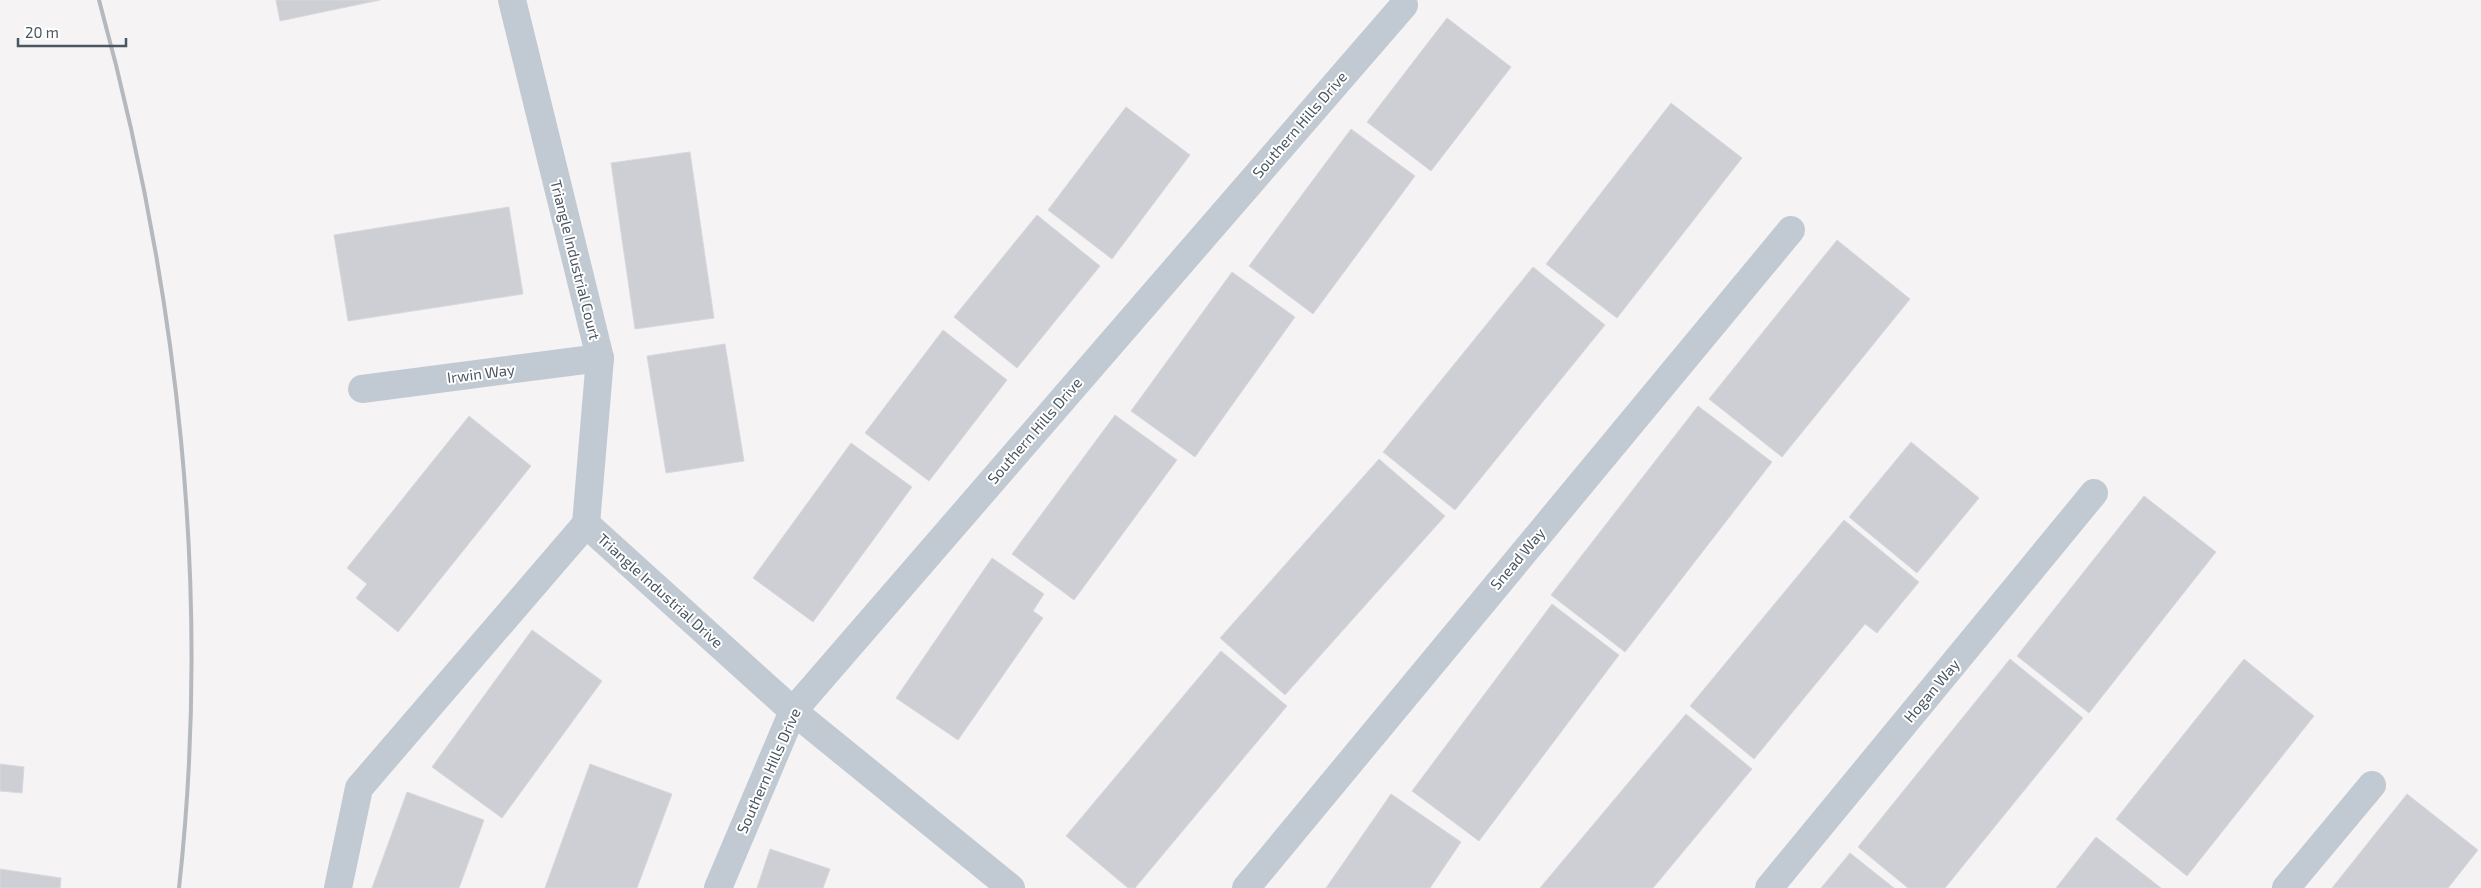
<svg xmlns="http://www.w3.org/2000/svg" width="2481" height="888" font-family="'Exo 2',sans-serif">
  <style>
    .building { fill: #cdcfd5; stroke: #d7d9de }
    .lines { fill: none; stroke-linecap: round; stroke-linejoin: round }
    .street { stroke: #c1cad2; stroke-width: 28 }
    .rail { stroke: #b5b8bd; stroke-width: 4 }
    .labels { text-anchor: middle; stroke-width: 4; stroke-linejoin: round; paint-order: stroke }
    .street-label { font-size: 15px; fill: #4a5661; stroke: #fff }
  </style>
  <rect width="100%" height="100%" fill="#f5f3f3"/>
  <g class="building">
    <polygon points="276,0 380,0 280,21"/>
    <polygon points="1447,18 1511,67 1431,171 1367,122"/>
    <polygon points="1671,103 1742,158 1617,318 1546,264"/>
    <polygon points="1126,107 1190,155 1112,259 1048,210"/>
    <polygon points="1351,129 1415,176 1313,314 1249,266"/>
    <polygon points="690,152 714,318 635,329 611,163"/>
    <polygon points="509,207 523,294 348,321 334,235"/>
    <polygon points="1037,215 1100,266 1017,368 954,317"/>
    <polygon points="1837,240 1910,299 1782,457 1709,399"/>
    <polygon points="1533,267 1605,325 1455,510 1383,452"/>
    <polygon points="1232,272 1295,317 1195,457 1131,411"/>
    <polygon points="943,330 1007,380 929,481 865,433"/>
    <polygon points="725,344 744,461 666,473 647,356"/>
    <polygon points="1698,406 1772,462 1625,652 1551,595"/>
    <polygon points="1115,415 1177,460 1074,600 1012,554"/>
    <polygon points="469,416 531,466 398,632 356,598 367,584 347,568"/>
    <polygon points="1911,442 1979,498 1917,573 1849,517"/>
    <polygon points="851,443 912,487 813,622 753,578"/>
    <polygon points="1379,459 1445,516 1285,695 1220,638"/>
    <polygon points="2144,496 2216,552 2089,713 2017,656"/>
    <polygon points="1844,520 1919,582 1877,633 1865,624 1754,759 1690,706"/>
    <polygon points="992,558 1044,594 1033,611 1043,618 958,740 896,698"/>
    <polygon points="1552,604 1619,655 1479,841 1412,791"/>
    <polygon points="532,630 602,681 502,818 432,767"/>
    <polygon points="1221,651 1287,706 1135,888 1128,888 1066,836"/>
    <polygon points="2010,659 2083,718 1945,888 1908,888 1858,847"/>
    <polygon points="2244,659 2314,716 2187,876 2116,819"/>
    <polygon points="1686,714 1752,769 1653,888 1540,888"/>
    <polygon points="0,764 24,767 22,793 0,791"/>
    <polygon points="590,764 672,794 637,888 545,888"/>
    <polygon points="407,792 484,820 459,888 372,888"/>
    <polygon points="1391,794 1461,842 1430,888 1326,888"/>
    <polygon points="2407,794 2478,850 2448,888 2332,888"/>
    <polygon points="2096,837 2161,888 2056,888"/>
    <polygon points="770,849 830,869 823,888 757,888"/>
    <polygon points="1850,853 1894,888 1821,888"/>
    <polygon points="0,869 61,878 60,888 0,888"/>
  </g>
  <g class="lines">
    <g class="street">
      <polyline points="512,0 600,358 586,524"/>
      <polyline points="362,389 600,358"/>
      <polyline points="338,888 359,788 586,524 793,711 1011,888"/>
      <polyline points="718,888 793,711 1404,5"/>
      <polyline points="1246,888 1791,230"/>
      <polyline points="1769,888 2094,493"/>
      <polyline points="2286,888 2372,785"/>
    </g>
    <path class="rail" d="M99,0C178,288 212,590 179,888"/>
  </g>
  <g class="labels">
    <g class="street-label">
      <text transform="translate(1300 125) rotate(-49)" y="5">Southern Hills Drive</text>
      <text transform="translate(575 260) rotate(76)" y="5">Triangle Industrial Court</text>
      <text transform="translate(481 374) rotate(-7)" y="5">Irwin Way</text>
      <text transform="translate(1035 431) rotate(-49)" y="5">Southern Hills Drive</text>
      <text transform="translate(1518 559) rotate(-50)" y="5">Snead Way</text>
      <text transform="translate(660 591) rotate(42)" y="5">Triangle Industrial Drive</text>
      <text transform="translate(1932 691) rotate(-50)" y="5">Hogan Way</text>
      <text transform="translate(769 771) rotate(-66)" y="5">Southern Hills Drive</text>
    </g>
  </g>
  <path d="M18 38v8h108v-8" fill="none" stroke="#4a5661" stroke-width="2.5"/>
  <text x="25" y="38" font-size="15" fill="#4a5661" stroke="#ffffff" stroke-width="4" paint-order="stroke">20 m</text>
</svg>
